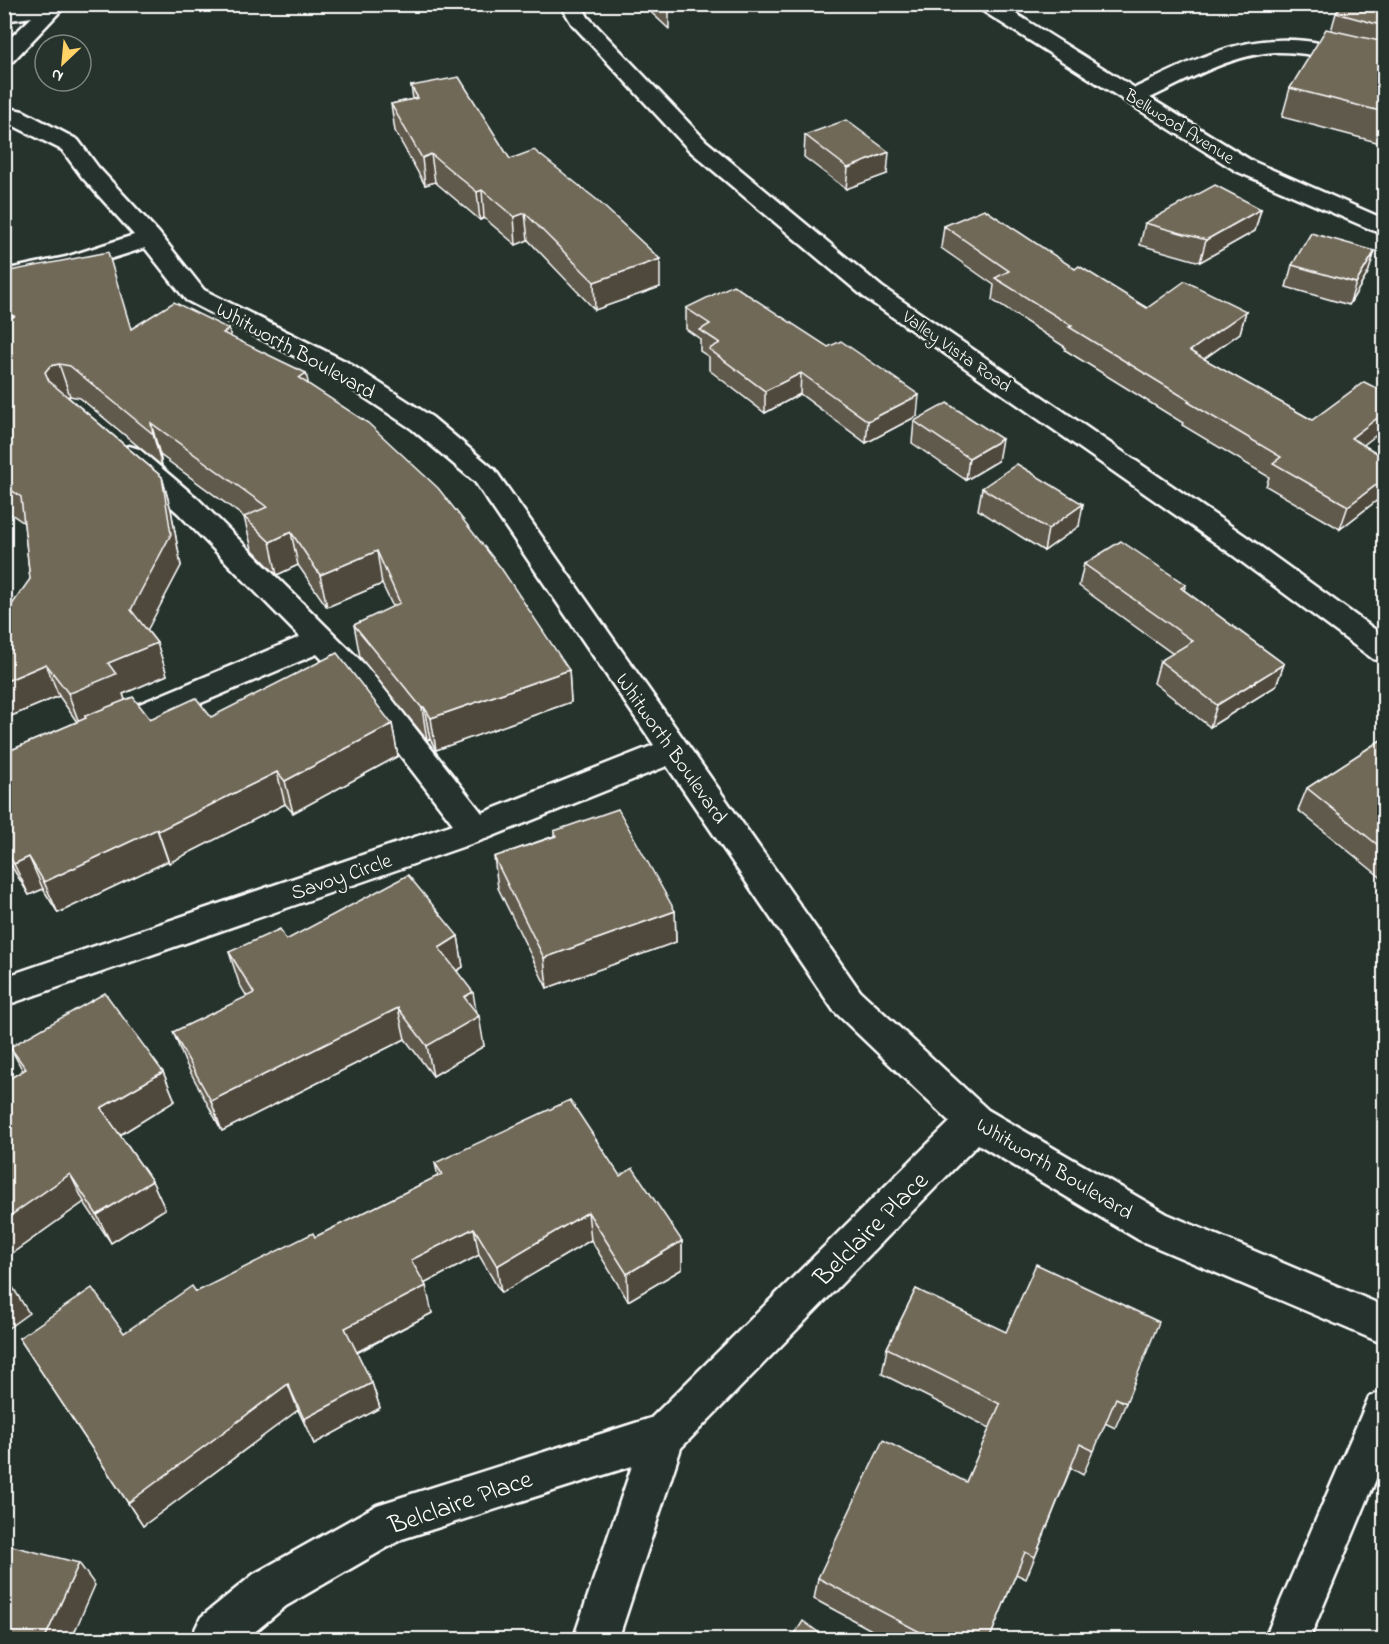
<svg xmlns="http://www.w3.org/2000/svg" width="1389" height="1644" font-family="'Indie Flower',sans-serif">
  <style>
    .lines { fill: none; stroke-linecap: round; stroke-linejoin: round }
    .minor-casing { stroke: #fff; stroke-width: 5 }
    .minor { fill: #26332d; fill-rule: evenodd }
    .wall { fill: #615a4d; stroke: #fff; stroke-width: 1.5 }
    .shaded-wall { fill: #4f4a3e; stroke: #fff; stroke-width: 1.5 }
    .building { fill: #716959; stroke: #fff; stroke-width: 1.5 }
    .labels { text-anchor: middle; stroke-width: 5; stroke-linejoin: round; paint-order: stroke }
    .far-street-label { font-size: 18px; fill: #fff; stroke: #26332d }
    .street-label { font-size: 21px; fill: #fff; stroke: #26332d }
    .near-street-label { font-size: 26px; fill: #fff; stroke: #26332d }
  </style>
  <rect width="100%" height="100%" fill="#26332d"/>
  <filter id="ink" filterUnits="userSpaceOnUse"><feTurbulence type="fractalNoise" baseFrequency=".0167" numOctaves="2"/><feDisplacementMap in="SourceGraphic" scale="12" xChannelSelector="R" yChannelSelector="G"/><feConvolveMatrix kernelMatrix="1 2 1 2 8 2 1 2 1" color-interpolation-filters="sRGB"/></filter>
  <g filter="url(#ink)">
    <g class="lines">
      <defs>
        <g id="minor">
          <polygon points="34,4 67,4 12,62 4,63 4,44 32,17 4,21 4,9"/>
          <polygon points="560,4 581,4 588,17 706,141 882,287 1247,537 1384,636 1384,662 1373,659 1227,551 864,297 690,151 572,24"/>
          <path d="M975,4H1000L1135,88C1180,67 1226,41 1277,40C1313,38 1350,50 1384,59V72C1348,64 1312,51 1275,52C1230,55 1190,79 1150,98L1252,161L1384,219V235L1236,171L978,8Z"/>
          <polygon points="4,107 23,111 78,140 98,167 159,233 204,290 347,362 432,417 495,470 860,991 988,1110 1167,1214 1384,1306 1384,1344 1139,1240 978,1144 681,1448 618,1640 573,1640 632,1466 402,1539 286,1606 245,1640 190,1640 201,1617 254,1574 377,1505 651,1418 950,1122 834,1011 667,766 488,838 4,1006 4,977 453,824 344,682 317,654 116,739 105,743 94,739 89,731 94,723 300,637 178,513 119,461 115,455 119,449 129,446 139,449 198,499 366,666 482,813 654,745 475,482 412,429 329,374 186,300 145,248 81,268 4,285 4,270 66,257 134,235 82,177 62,150 4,121"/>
          <polygon points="1384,1391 1384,1460 1309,1640 1264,1640 1369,1397"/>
        </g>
      </defs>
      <use href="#minor" class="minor-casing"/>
      <use href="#minor" class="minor"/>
    </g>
    <g class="wall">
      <polygon points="642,4 667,4 669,11 669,29"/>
      <polygon points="1057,4 1074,4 1065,8"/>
      <polygon points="1384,12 1384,144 1282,117 1290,88 1331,31 1336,13"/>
      <polygon points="411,86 510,159 660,287 595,310 528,240 516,245 484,218 480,220 435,182 425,185 395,131 391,104 413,99"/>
      <polygon points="805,135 887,174 846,189 804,157"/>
      <polygon points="1261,209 1255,231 1200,262 1140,245 1145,223"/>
      <polygon points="944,226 1075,269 1147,308 1246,311 1240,333 1204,359 1312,420 1384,429 1363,445 1384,457 1384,495 1340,529 1266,486 1269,477 1182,425 1183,423 1065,350 1065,347 992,300 994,285 941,248"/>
      <polygon points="1375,251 1368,273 1349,305 1286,287 1292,265"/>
      <polygon points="4,272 131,329 229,329 231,337 309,385 569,670 571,702 436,750 430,739 427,740 360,657 354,625 393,607 382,584 327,607 298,565 277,575 252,549 244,517 160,455 162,466 80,398 70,396 67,396 162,477 171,510 181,566 147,630 157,643 167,675 123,694 125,700 150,719 211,717 392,724 398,756 293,813 285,804 169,863 168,861 58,913 43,889 29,895 4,854 4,753 77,722 59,696 4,719 30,579 24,523 4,509"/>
      <polygon points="686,308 917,416 866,443 800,394 765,413 709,370 709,357 700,351 700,339 686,329"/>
      <polygon points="914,421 998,461 966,480 912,443"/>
      <polygon points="982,488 1079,526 1044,551 978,510"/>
      <polygon points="1084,564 1186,585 1184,590 1284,664 1276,686 1210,727 1154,683 1160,661 1173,654 1079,586"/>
      <polygon points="1384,738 1384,880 1298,810 1307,788"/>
      <polygon points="554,831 675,911 676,942 547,988 498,888 494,857 554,836"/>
      <polygon points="458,936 463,967 457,971 477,1012 484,1046 433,1076 405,1039 222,1131 185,1062 173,1032 247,997 239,983 229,952 286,940"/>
      <polygon points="10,1047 163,1072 175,1101 120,1135 152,1181 165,1209 111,1243 84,1202 4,1259 4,1087 23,1071"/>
      <polygon points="435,1163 620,1176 682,1241 682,1269 628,1301 591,1240 501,1293 479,1255 424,1284 432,1313 357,1353 372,1383 380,1408 314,1444 298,1410 143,1526 19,1338 124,1333 196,1292 315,1237 438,1176"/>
      <polygon points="916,1289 1126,1403 1115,1428 1105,1423 1083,1475 1071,1468 1026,1579 1016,1574 989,1640 890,1640 814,1599 818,1578 966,1482 990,1428 882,1374 887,1348"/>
    </g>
    <g class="shaded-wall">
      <polygon points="1066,4 1074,4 1065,8"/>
      <polygon points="889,152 887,174 846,189 848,168"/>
      <polygon points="431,154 435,182 425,185 422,158"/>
      <polygon points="482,190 484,218 480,220 477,192"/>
      <polygon points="1261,209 1255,231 1200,262 1206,240"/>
      <polygon points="525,213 528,240 516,245 514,217"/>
      <polygon points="1375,251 1368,273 1349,305 1356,283"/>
      <polygon points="660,259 660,287 595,310 594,282"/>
      <polygon points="1246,311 1240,333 1184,373 1190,351"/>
      <polygon points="229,329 236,361 223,333"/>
      <polygon points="59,364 70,396 61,398 55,405 45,372 50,366"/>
      <polygon points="306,373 313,405 299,378"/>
      <polygon points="801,373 800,394 765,413 765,391"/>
      <polygon points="919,395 917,416 866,443 868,421"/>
      <polygon points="1384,413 1384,429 1343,461 1351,438"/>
      <polygon points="151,423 160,455 162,466 153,434"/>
      <polygon points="1002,439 998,461 966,480 969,458"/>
      <polygon points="162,477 171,510 181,566 141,642 131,610"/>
      <polygon points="1384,479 1384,495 1340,529 1348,506"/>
      <polygon points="1083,504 1079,526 1044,551 1048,529"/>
      <polygon points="291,532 298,565 277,575 270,542"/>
      <polygon points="377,551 382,584 327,607 320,575"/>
      <polygon points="157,643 167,675 123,694 127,706 85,716 87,723 80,725 68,693 108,663"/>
      <polygon points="46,664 59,696 4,719 4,682"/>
      <polygon points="1284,664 1276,686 1210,727 1217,705"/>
      <polygon points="569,670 571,702 436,750 431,718"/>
      <polygon points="424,707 430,739 427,740 422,708"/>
      <polygon points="392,724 398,756 293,813 285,781"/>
      <polygon points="277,772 285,804 169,863 158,831"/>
      <polygon points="157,829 168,861 58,913 44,882"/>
      <polygon points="29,857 43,889 29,895 14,864"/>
      <polygon points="675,911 676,942 547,988 544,958"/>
      <polygon points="458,936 463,967 444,978 439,948"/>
      <polygon points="473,992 477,1017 479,1016 484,1046 433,1076 427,1046 464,997"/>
      <polygon points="398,1008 405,1039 222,1131 211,1101"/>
      <polygon points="163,1072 175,1101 115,1138 101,1108"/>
      <polygon points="70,1174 84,1202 4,1259 4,1220"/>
      <polygon points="152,1181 165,1209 111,1243 97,1215"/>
      <polygon points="588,1212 591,1240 501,1293 497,1266"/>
      <polygon points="474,1228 479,1255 418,1287 411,1260"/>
      <polygon points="682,1241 682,1269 628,1301 627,1274"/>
      <polygon points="12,1286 29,1313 4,1331 4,1292"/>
      <polygon points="426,1286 432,1313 353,1354 345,1328"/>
      <polygon points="372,1383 380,1408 314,1444 304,1419"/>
      <polygon points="288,1384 298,1410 143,1526 128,1503"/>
      <polygon points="79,1563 95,1585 71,1640 44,1640"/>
    </g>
    <g class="building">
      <polygon points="662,4 667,4 669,11"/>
      <polygon points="1342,4 1353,4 1384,12 1384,26 1336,13"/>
      <polygon points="1326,29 1384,42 1384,112 1290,88"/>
      <polygon points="459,77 510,159 534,150 596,199 660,259 594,282 525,213 514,217 482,190 477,192 431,154 422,158 391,104 418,98 411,86"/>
      <polygon points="846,120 889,152 848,168 805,135"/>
      <polygon points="1215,185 1261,209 1206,240 1145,223"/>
      <polygon points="984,209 1075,269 1079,266 1147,308 1185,281 1246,311 1190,351 1312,420 1364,382 1384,392 1384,413 1351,438 1384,457 1384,479 1348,506 1273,463 1281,457 1188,402 1190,401 1069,327 1072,326 995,278 1009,271 944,226"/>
      <polygon points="1311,233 1375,251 1356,283 1292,265"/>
      <polygon points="108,252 131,329 174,302 229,329 223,333 306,373 299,378 368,423 438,488 501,568 569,670 431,718 424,707 422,708 354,625 400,603 377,551 320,575 291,532 270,542 244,517 267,507 151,423 153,434 70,366 59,364 50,366 45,372 49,381 162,477 171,534 131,610 157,643 108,663 116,674 73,692 68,693 46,664 4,682 4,616 30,579 21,497 4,485 4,321 15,316 4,317 4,272"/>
      <polygon points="733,285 828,347 841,341 919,395 868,421 801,373 765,391 709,349 720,343 700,330 710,324 686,308"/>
      <polygon points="947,403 1002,439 969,458 914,421"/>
      <polygon points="1017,464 1083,504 1048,529 982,488"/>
      <polygon points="1121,541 1186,585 1181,588 1284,664 1217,705 1160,661 1193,641 1084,564"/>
      <polygon points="337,653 392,724 285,781 277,772 158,831 157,829 44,882 29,857 14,864 4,847 4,753 86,718 85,716 133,697 150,719 196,698 211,717"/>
      <polygon points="1384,738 1384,850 1307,788"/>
      <polygon points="618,809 675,911 544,958 494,857 556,836 554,831"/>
      <polygon points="408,875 458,936 439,948 473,992 464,997 479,1016 427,1046 398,1008 211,1101 173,1032 254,993 229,952 280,929 286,940"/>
      <polygon points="105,993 163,1072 101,1108 152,1181 97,1215 70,1174 4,1220 4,1087 10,1083 7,1080 26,1069 10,1047"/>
      <polygon points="570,1100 620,1176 633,1168 682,1241 627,1274 588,1212 497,1266 474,1228 411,1260 426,1286 345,1328 372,1383 304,1419 288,1384 128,1503 19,1338 92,1288 124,1333 192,1286 196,1292 313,1233 315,1237 442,1174 435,1163"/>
      <polygon points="1036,1264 1159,1322 1126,1403 1116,1398 1094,1451 1080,1444 1035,1557 1025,1552 989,1640 935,1640 818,1578 883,1440 966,1482 1000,1404 887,1348 916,1289 1006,1332"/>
      <polygon points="4,1276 12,1286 4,1292"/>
      <polygon points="4,1544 79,1563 44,1640 4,1640"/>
      <polygon points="803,1621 829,1640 791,1640"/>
    </g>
  </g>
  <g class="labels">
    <g class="far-street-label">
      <text transform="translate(1180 126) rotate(32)" y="6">Bellwood Avenue</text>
      <text transform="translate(957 351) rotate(35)" y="6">Valley Vista Road</text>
    </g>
    <g class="street-label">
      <text transform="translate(296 350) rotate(29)" y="7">Whitworth Boulevard</text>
      <text transform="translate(672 748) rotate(55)" y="7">Whitworth Boulevard</text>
      <text transform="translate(341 876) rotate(-19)" y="7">Savoy Circle</text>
      <text transform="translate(1055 1168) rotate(31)" y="7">Whitworth Boulevard</text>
    </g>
    <g class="near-street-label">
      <text transform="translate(870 1228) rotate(-45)" y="9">Belclaire Place</text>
      <text transform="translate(460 1501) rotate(-19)" y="9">Belclaire Place</text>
    </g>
  </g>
  <rect width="1389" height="1644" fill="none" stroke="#26332d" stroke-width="24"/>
  <rect x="12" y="12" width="1365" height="1620" fill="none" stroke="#fff" stroke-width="2" filter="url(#ink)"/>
  <g transform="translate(63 63) rotate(206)"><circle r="28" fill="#26332d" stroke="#7d8581" stroke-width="1.5"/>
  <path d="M0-4.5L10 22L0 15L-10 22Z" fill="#ffd166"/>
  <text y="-9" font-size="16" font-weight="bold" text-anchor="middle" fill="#ffffff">N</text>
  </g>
</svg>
